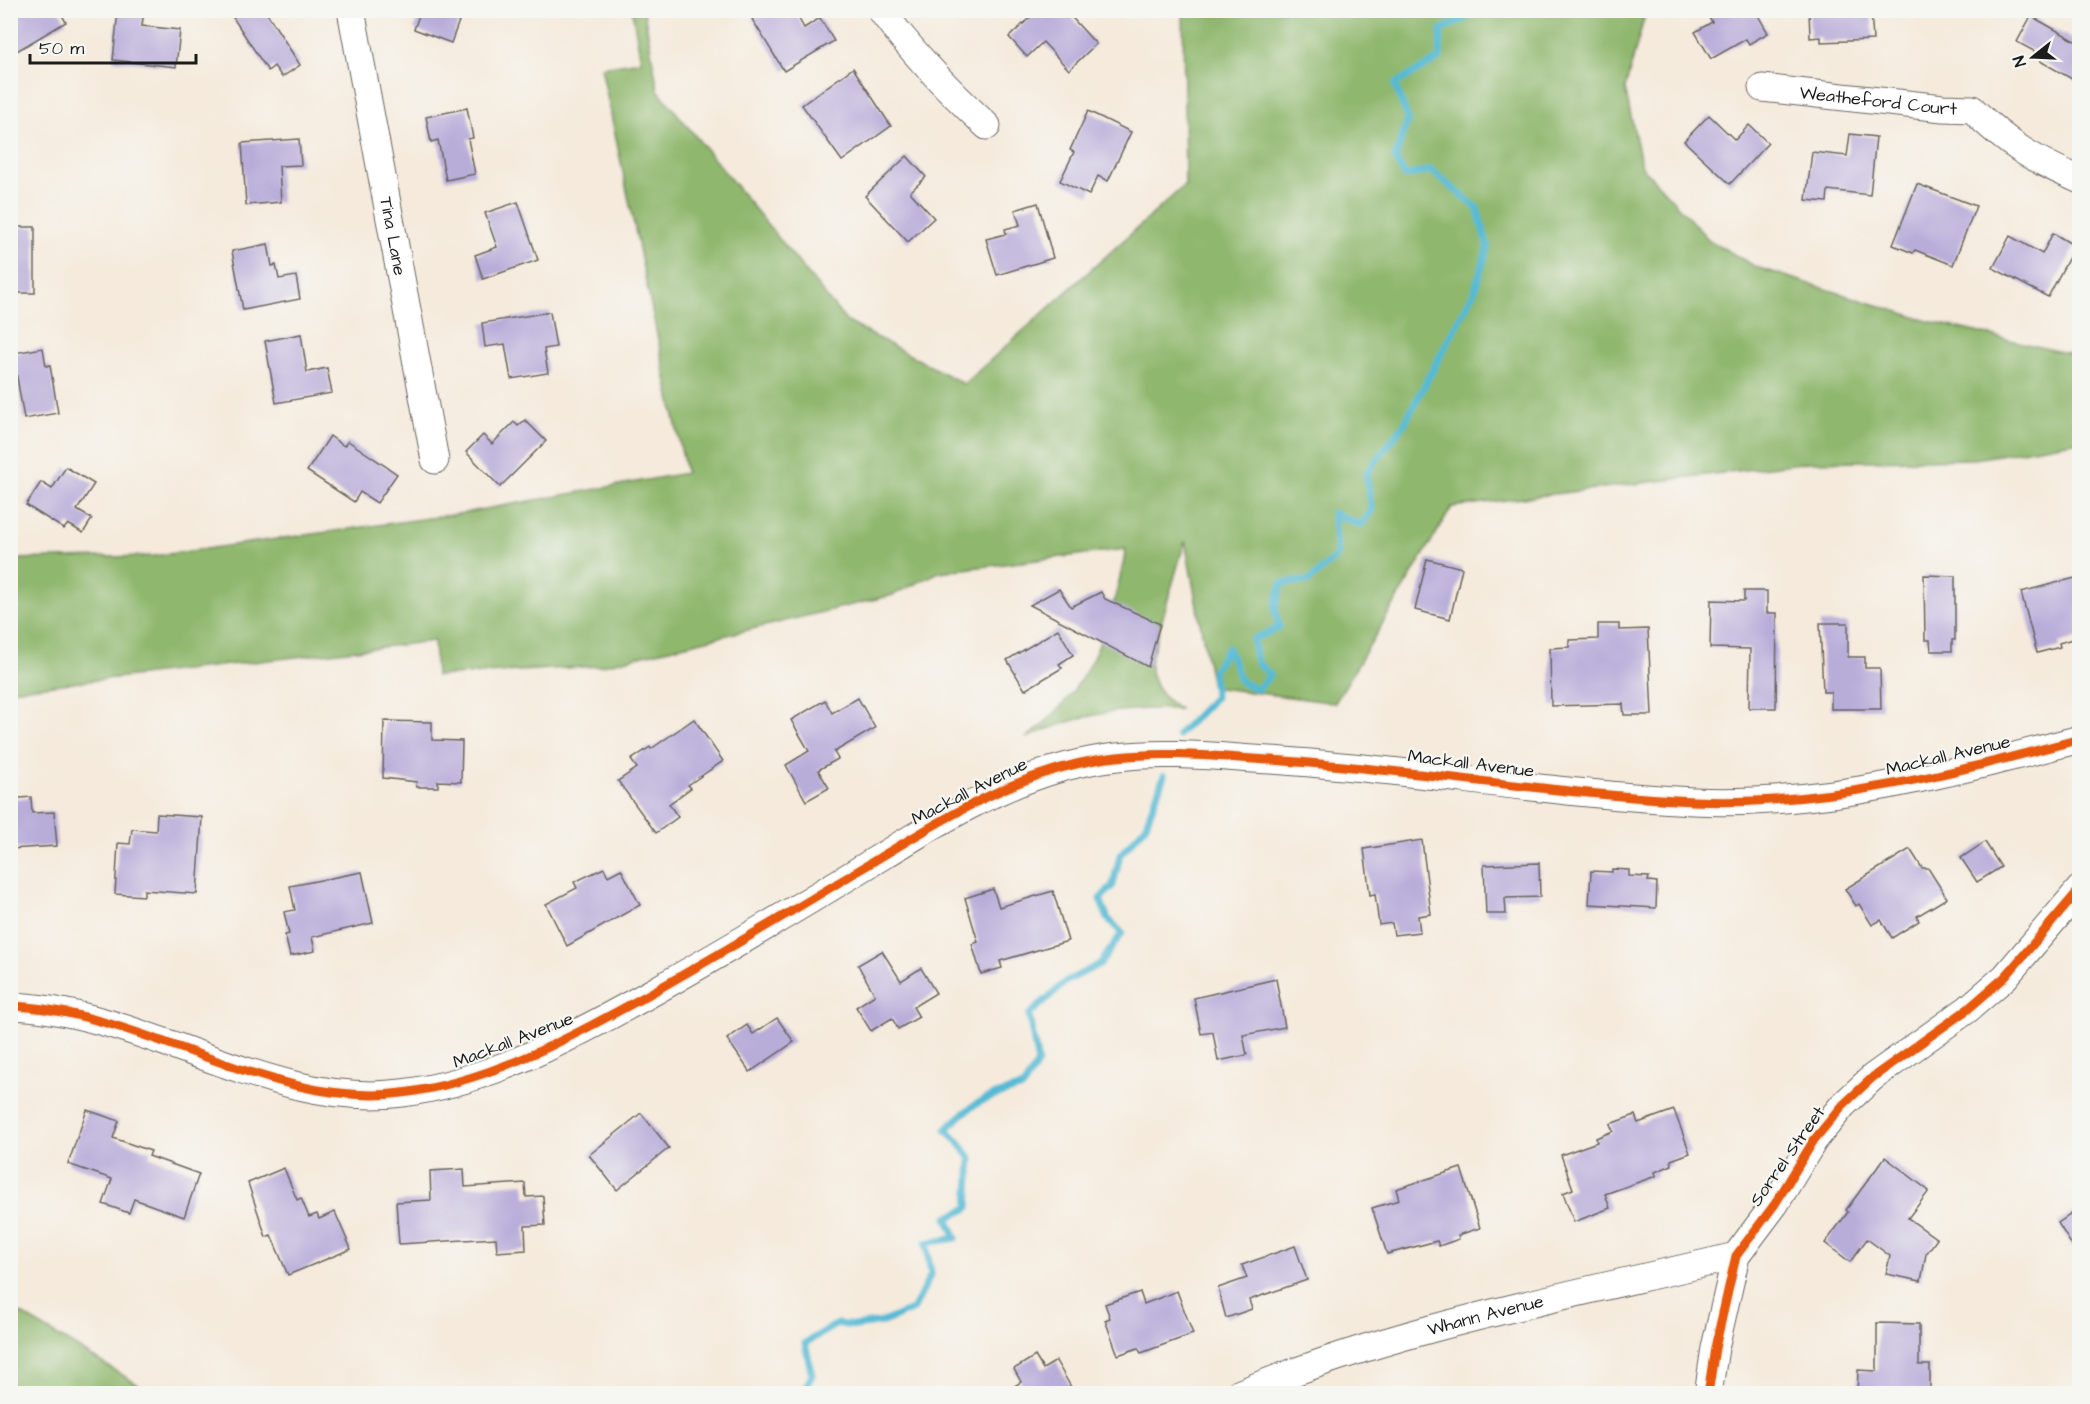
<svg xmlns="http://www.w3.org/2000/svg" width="2090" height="1404" font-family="'Architects Daughter',sans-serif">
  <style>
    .forest { fill: #8fb76d; stroke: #566a44; stroke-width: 1.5 }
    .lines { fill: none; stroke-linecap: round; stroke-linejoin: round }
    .stream { stroke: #55bad4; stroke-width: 7 }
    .building { fill: #b8acd9 }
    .minor-casing { stroke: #68645f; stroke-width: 29 }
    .minor { stroke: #fff; stroke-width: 27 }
    .cycleway-casing { stroke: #f6f6f2; stroke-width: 13 }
    .cycleway { stroke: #e8590c; stroke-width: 9 }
    .labels { text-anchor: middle; stroke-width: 4.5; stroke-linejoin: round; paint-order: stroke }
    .street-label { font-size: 18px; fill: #1c1c1c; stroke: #f6f6f2 }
  </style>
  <rect width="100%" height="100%" fill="#f6f6f2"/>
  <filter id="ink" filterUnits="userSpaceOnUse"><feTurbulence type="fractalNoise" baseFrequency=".0167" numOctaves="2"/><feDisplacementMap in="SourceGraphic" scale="12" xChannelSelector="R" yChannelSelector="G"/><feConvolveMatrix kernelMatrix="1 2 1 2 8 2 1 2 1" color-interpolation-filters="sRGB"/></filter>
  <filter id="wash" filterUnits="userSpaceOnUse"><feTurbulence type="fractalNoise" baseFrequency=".008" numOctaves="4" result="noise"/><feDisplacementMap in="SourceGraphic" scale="24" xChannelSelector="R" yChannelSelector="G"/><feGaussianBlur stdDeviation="1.35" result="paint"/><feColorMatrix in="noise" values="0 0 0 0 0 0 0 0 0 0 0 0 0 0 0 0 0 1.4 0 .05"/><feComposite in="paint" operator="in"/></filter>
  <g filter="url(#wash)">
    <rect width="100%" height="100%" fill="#f5eadb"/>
    <g class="forest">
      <path d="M1183,10L1646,11L1625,89L1642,167L1709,240L1756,267L1928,321L2079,356V441L1975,459L1809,462L1452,507L1335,703L1212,687L1185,541L1150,661C1151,684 1161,698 1180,709C1121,707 1080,714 1026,738C1090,692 1112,623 1126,549L939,572L893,595L599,666L436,676L434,641L11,690L10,559L154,556L458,514L686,473L601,67L641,61L632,11H644L658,90L846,321L964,384L1185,185Z"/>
      <polygon points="10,1307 152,1393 153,1393 11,1393"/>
    </g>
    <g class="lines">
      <g class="stream">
        <polyline points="1178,735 1215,697 1213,671 1228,648 1241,682 1258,689 1270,675 1257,662 1253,639 1279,628 1275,607 1282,583 1309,581 1338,555 1333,513 1361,525 1372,510 1366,474 1404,424 1474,292 1488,247 1477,208 1431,170 1405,176 1395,158 1408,119 1395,84 1440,58 1441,30 1470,16 1468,10"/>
        <path d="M802,1394L812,1375L805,1343L837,1324L856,1326L883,1322L914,1309L931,1274L926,1243L956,1238L947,1218L968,1208L971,1159L959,1142L946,1130C972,1102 986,1097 1023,1087L1038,1063L1029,1015L1065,982L1100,964L1122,933L1108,919L1100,899L1113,885L1120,855L1145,827L1164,776"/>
      </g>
    </g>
    <g id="blocks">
      <g class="building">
        <polygon points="10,10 59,10 66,22 10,55"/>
        <polygon points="118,10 144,10 142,26 180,30 176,67 113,60"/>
        <polygon points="228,10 265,10 300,65 282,77 274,66 268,71"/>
        <polygon points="421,10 463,10 451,43 414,29"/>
        <polygon points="766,10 794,10 804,28 820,18 834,41 784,71 752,19"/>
        <polygon points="1038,10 1065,10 1096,44 1069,70 1043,42 1027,57 1009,37"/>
        <polygon points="1705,10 1755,10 1768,33 1749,44 1746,39 1711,59 1695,32 1712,22"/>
        <polygon points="1809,10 1871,10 1873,40 1821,42 1821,37 1810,38"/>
        <polygon points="2031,16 2079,43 2079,83 2040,61 2043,56 2017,42"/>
        <polygon points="853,68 891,126 842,161 802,105"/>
        <polygon points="467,108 473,138 468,139 475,174 446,180 438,140 431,142 426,117"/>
        <polygon points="1088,111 1131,132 1108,181 1098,176 1089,195 1060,181 1074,152 1070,150"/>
        <polygon points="1709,115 1735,140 1749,125 1768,143 1730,184 1684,141"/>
        <polygon points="1850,134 1876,137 1870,195 1828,190 1827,202 1806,200 1812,152 1847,156"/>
        <polygon points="299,139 301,165 279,166 281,202 246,205 242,143"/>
        <polygon points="907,156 926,177 910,192 934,218 908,242 865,196"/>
        <polygon points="1917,184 1976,206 1953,265 1915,250 1913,253 1893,245"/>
        <polygon points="518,202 538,260 483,279 475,255 497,247 485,213"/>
        <polygon points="1038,203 1053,258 997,275 986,239 1006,234 1005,229 1020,225 1015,210"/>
        <rect x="10" y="227" width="25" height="66"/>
        <polygon points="2053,233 2075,246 2048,297 1993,268 2010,236 2042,254"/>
        <polygon points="268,244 272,266 276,265 279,279 296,276 300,299 243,310 232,251"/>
        <polygon points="550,312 556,347 544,349 548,373 511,379 505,344 485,347 482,323"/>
        <polygon points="301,334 307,372 327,368 332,393 276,403 265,341"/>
        <polygon points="43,348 46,366 50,365 58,413 24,419 13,353"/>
        <polygon points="525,420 546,441 500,487 466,452 483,435 492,444 514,422 518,426"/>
        <polygon points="330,436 344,446 348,441 397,474 377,503 360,492 354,502 307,471"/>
        <polygon points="66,467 94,484 77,510 92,519 83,533 68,524 64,529 26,505 41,482 52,489"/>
        <polygon points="1427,559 1462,568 1450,619 1415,610"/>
        <polygon points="1924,575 1955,576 1955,640 1952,640 1952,651 1931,651 1930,640 1925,640"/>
        <polygon points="2079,577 2079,637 2059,643 2060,647 2037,653 2021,592"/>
        <polygon points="1059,589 1071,607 1101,592 1105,599 1160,624 1148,667 1030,605"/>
        <polygon points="1744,591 1767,591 1767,613 1777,613 1776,708 1749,708 1750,649 1710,648 1711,600 1744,601"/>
        <polygon points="1820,623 1848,623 1848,657 1865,657 1865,668 1880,668 1881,709 1831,709 1831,692 1823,692"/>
        <polygon points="1598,624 1619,624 1619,630 1648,629 1652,715 1624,715 1623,704 1551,706 1550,648 1569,647 1569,640 1598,639"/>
        <polygon points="1058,629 1073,655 1059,664 1062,668 1025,690 1007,660"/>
        <polygon points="858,698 875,728 834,752 838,759 818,770 829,788 806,801 786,765 809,751 791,720 825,700 832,713"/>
        <polygon points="694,719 723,761 688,785 691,788 669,804 678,817 656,833 618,781 637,768 631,760 650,747 651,749"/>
        <polygon points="384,721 432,722 432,740 462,741 461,782 438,781 438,787 416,787 417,782 383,778"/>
        <polygon points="31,797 32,813 54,812 57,846 10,849 10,799"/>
        <polygon points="157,814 202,817 197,894 144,890 144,896 115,894 118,843 130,844 132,829 156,831"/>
        <polygon points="1422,840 1431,914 1418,916 1420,932 1394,935 1392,923 1379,925 1375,894 1370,895 1364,849"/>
        <polygon points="1985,842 2001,867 1977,882 1961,858"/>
        <polygon points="1910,849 1922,868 1928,868 1947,898 1917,916 1919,921 1892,938 1881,920 1872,925 1859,904 1856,906 1845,889"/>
        <polygon points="1539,863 1540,897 1505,898 1506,914 1486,914 1484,865"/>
        <polygon points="604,868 608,876 621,869 640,905 567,946 546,904 577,888 574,882"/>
        <polygon points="1612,869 1629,870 1629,876 1649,877 1648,881 1657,882 1656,908 1589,904 1591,871 1612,872"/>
        <polygon points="362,872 373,923 312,937 315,951 290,956 285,935 289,934 284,912 295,910 290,886"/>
        <polygon points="993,889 999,907 1053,891 1068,941 1000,961 1002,968 981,974 972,944 978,942 965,898"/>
        <polygon points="882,951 901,981 921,968 936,993 913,1007 919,1017 898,1029 892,1018 871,1031 856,1007 875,995 858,965"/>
        <polygon points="1276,979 1285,1027 1243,1035 1247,1055 1218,1061 1213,1032 1201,1034 1194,998"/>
        <polygon points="777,1018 794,1042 750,1072 727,1039 747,1025 753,1034"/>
        <polygon points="87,1110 119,1121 113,1138 151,1151 149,1156 199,1174 184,1217 134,1199 129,1213 103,1204 112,1179 68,1164"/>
        <polygon points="1674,1110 1690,1153 1671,1160 1672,1165 1655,1172 1656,1176 1605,1194 1610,1208 1574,1222 1563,1193 1573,1189 1561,1155 1597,1142 1596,1138 1613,1131 1610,1124 1635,1115 1638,1123"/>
        <polygon points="641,1113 669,1148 617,1190 589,1155"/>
        <polygon points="1885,1157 1929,1191 1908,1218 1937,1239 1926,1254 1921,1281 1886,1274 1890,1256 1867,1239 1850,1262 1825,1243 1848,1212 1846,1210"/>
        <polygon points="284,1168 297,1200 301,1198 309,1217 317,1214 319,1219 335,1212 351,1249 288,1275 271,1235 266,1237 248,1183"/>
        <polygon points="1461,1168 1480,1228 1458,1235 1459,1239 1439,1246 1437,1241 1387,1254 1372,1208 1399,1200 1396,1189"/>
        <polygon points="464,1169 465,1187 525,1183 526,1197 543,1196 545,1225 525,1226 526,1250 497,1252 496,1238 399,1244 396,1202 431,1200 430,1171"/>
        <polygon points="2079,1209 2079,1257 2058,1223"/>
        <polygon points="1295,1246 1307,1280 1249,1300 1252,1309 1226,1318 1218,1288 1247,1278 1242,1265"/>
        <polygon points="1177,1291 1193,1334 1141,1353 1138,1348 1118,1355 1105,1320 1110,1318 1105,1304 1140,1292 1144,1304"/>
        <polygon points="1877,1323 1919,1324 1919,1365 1930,1365 1930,1394 1857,1394 1858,1370 1877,1371"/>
        <polygon points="1035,1356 1043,1369 1056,1361 1075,1394 1002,1394 1021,1382 1014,1369"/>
      </g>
    </g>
  </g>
  <g filter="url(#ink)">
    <use href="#blocks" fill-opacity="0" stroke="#68645f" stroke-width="1.5"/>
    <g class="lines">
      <defs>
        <g id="minor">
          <path id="s1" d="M351,10L435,460"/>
          <path d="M881,10C913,54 948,90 987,126"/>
          <path id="s2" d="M1762,88L1943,108L1972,109C2008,145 2033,159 2080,180"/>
          <path d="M10,1006C144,1010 270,1110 402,1093C491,1082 576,1035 653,992C729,949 804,904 879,858C953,813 1029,766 1117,757C1168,751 1219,757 1270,760C1411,769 1551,794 1693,801C1826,807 1952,773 2080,739"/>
          <path id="s3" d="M1238,1394C1397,1327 1569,1296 1736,1256"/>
          <polyline points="1708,1394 1715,1348 1736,1256 1775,1204 1814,1140 1843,1105 1873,1077 1968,1009 2005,977 2080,889"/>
        </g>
      </defs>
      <use href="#minor" class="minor-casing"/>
      <use href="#minor" class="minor"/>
      <defs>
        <g id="cycleway">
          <path d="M10,1006C144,1010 270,1110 402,1093C491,1082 576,1035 653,992C729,949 804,904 879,858C953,813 1029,766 1117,757C1168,751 1219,757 1270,760C1411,769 1551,794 1693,801C1826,807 1952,773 2080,739"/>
          <polyline points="1708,1394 1715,1348 1736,1256 1775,1204 1814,1140 1843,1105 1873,1077 1968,1009 2005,977 2080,889"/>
        </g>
      </defs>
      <use href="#cycleway" class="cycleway-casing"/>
      <use href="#cycleway" class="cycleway"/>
    </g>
  </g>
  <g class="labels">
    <g class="street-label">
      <text dy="6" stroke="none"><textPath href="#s2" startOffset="117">Weatheford Court</textPath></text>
      <text dy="6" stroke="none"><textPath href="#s1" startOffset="230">Tina Lane</textPath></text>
      <text transform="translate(1948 755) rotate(-13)" y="6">Mackall Avenue</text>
      <text transform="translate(1471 763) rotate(7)" y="6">Mackall Avenue</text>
      <text transform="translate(969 791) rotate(-27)" y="6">Mackall Avenue</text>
      <text transform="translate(513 1040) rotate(-21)" y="6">Mackall Avenue</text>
      <text transform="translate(1787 1156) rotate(-55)" y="6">Sorrel Street</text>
      <text dy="6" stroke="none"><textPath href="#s3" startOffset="260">Whann Avenue</textPath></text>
    </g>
  </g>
  <rect width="2090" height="1404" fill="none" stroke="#f6f6f2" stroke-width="36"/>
  <g transform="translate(2033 57) rotate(252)" stroke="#f6f6f2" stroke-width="4.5" paint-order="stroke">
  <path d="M0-4.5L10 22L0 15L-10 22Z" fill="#1c1c1c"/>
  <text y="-9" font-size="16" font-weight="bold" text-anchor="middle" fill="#1c1c1c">N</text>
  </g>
  <path d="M30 54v9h166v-9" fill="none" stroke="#1c1c1c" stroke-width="3"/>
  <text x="39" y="54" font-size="18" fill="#1c1c1c" stroke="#f6f6f2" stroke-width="4.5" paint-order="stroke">50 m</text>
</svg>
